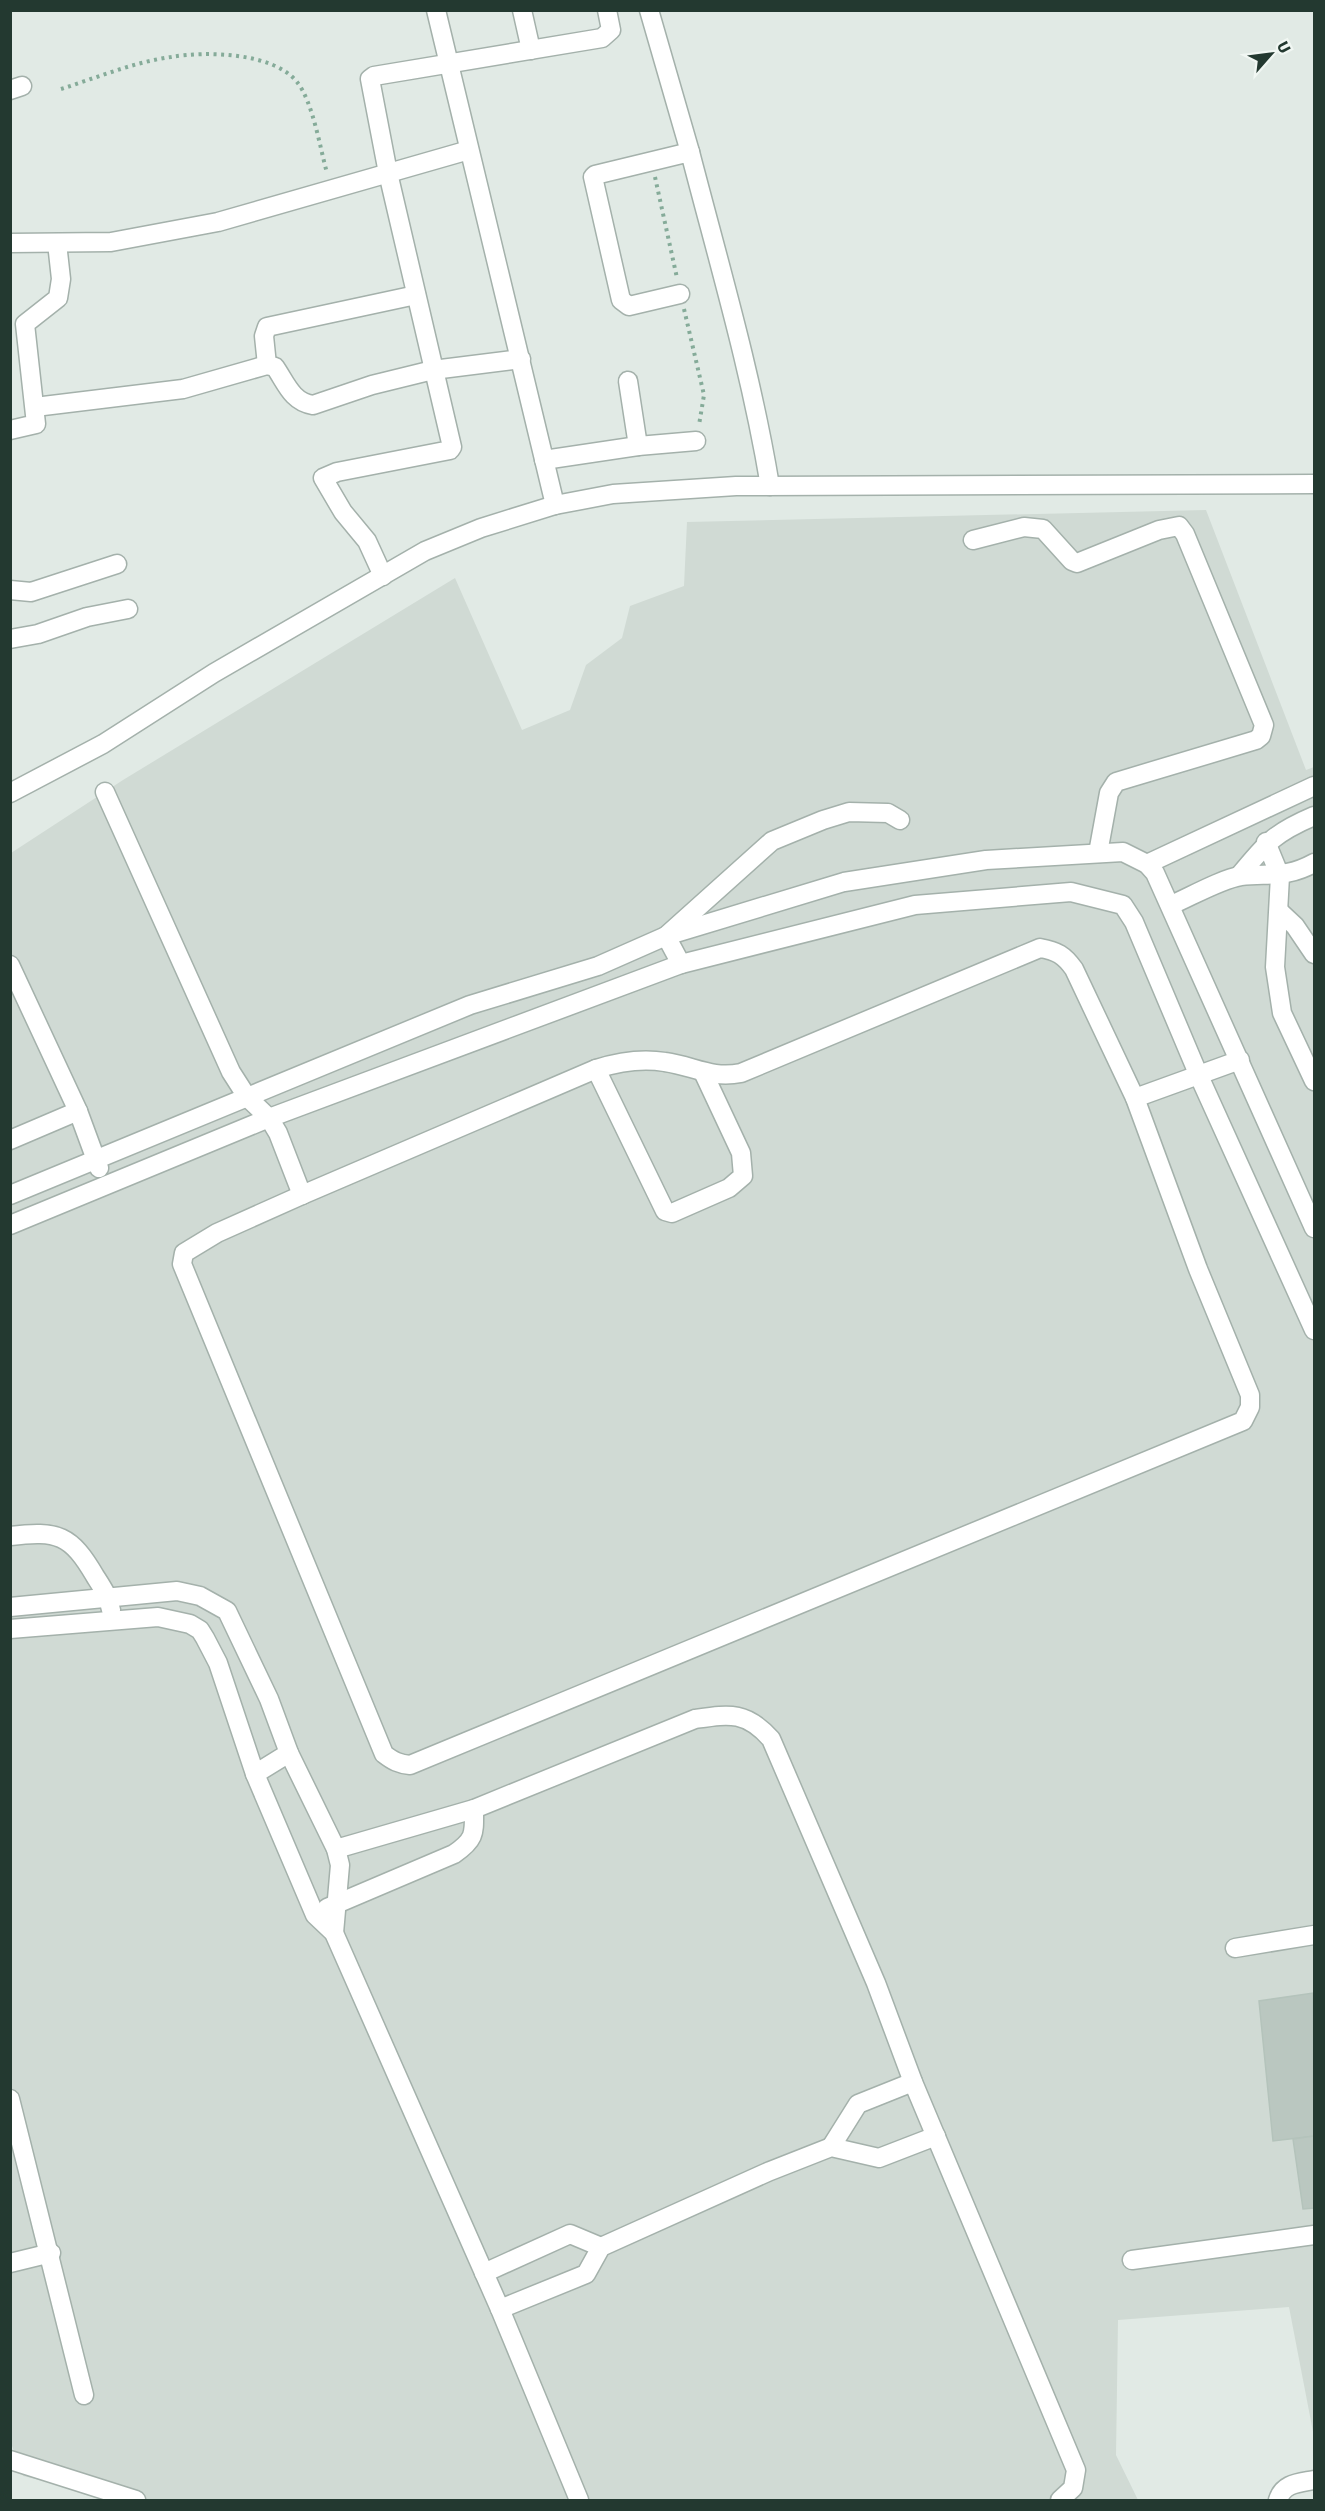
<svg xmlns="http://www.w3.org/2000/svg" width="1325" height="2511" font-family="'Fira Sans',sans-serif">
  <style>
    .built { fill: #d0dad4 }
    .building { fill: #bac7c0; stroke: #b4c3bb; stroke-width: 1.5 }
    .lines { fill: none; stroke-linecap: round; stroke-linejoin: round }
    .minor-casing { stroke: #a4b1ab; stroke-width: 21 }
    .path { stroke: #85ab99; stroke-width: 4; stroke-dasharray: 3 4.5; stroke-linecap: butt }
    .minor { stroke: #fff; stroke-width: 18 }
  </style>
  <rect width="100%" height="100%" fill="#e1eae5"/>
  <polygon class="built" points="1206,510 1306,770 1314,767 1314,2437 1289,2307 1118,2320 1116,2455 1138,2500 125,2500 23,2476 11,2443 11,853 123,780 455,578 522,730 570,710 586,665 622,638 630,606 684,586 687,522"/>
  <g class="building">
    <polygon points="1313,1993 1314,2136 1273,2141 1259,2001"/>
    <polygon points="1314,2136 1314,2208 1303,2209 1293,2139"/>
  </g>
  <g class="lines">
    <defs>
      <g id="minor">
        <polyline points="436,10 555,505"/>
        <polyline points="522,10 531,50"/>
        <polyline points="649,10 690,152"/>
        <polyline points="10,90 22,86"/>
        <polyline points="10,243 111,242 218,222 469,150"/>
        <path d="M680,294L629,306L621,300L593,177L595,175L690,152C719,264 751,371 770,486"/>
        <polyline points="267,365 264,336 267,327 416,295"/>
        <polyline points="628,381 638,446"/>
        <path d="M35,407L183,389L267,365L275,367C286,383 292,402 313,405L372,385L433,370L521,359"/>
        <polyline points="10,430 36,424 25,324 58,298 61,279 57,243"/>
        <polyline points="544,460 638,446 696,441"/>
        <polyline points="973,540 1024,527 1043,529 1072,561 1077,563 1159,530 1179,526 1185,534 1264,725 1261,736 1256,740 1116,782 1109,793 1098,853"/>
        <polyline points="383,576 367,541 343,512 323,478 337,472 450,450 452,447 388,173 370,79 374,76 602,38 611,30 607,10"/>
        <polyline points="10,590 31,592 117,564"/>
        <polyline points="10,639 38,634 87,617 128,609"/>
        <polyline points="105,792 231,1072 247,1097 269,1118 278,1133 302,1195"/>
        <polyline points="10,793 103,744 214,673 425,551 481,528 555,505 613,494 736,486 1314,484"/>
        <polyline points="1266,842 1280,876 1275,967 1282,1013 1314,1081"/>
        <polyline points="1147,864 1314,786"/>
        <path d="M1239,876C1266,843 1274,833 1314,816"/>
        <path d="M1171,905C1190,897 1221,879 1241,876C1270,873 1287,878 1314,863"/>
        <polyline points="1279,911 1295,926 1314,954"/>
        <path d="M1040,948C1057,951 1064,955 1074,969L1135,1098L1198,1269L1250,1395V1407L1243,1421L410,1765C399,1764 393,1761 384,1754L182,1264L184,1253L217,1233L302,1195L596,1069C618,1062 641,1058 665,1062C694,1066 711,1079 741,1073Z"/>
        <polyline points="681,964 666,936 772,841 823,820 849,812 888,813 900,820"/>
        <polyline points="10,965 78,1111 99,1168"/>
        <polyline points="596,1069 665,1211 672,1213 729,1188 743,1176 741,1153 703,1072"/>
        <polyline points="1135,1098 1240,1060"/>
        <polyline points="10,1140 78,1111"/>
        <polyline points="10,1195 470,1005 598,966 666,936 844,882 986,860 1123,852 1147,864 1155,873 1314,1228"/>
        <polyline points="10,1225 269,1118 681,964 915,905 1071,892 1123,905 1134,922 1199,1076 1314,1330"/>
        <path d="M10,1536C58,1530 71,1535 95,1576C102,1587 109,1597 111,1610"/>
        <polyline points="10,1607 177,1591 200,1596 227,1611 269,1699 289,1753 336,1849 340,1865 334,1933"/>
        <polyline points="10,1629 158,1617 190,1624 200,1630 205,1638 218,1663 255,1774 315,1915 334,1933 500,2309 579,2500"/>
        <polyline points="255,1774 289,1753"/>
        <path d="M336,1849L474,1809L695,1719C730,1714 746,1711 771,1739L876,1983L913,2082L1076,2470L1073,2488L1060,2500"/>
        <path d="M327,1908L454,1854C476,1839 474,1833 474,1809"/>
        <polyline points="1235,1948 1314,1935"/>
        <polyline points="10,2099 84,2395"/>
        <polyline points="831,2147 858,2104 913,2082"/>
        <polyline points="1132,2260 1314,2235"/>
        <polyline points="10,2263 51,2253"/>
        <polyline points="484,2273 570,2234 601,2247"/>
        <polyline points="500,2309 586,2274 601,2247 770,2171 831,2147 879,2158 936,2136"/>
        <polyline points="10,2460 136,2500"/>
        <path d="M1278,2500C1283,2483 1299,2483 1314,2480"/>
      </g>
    </defs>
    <use href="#minor" class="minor-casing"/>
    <g class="path">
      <path d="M61,89C96,78 134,62 171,57C205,51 273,52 297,82C313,102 320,148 327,173"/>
      <polyline points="655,177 677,278"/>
      <polyline points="684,309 704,395 699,425"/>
    </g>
    <use href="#minor" class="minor"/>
  </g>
  <rect width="1325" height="2511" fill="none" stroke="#233930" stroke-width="24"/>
  <g transform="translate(1271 54) rotate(62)" stroke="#f1f7f3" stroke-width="4.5" paint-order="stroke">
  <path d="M0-4.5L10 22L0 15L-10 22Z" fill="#233930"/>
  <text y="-9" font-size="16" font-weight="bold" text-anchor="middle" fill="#233930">U</text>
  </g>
</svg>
